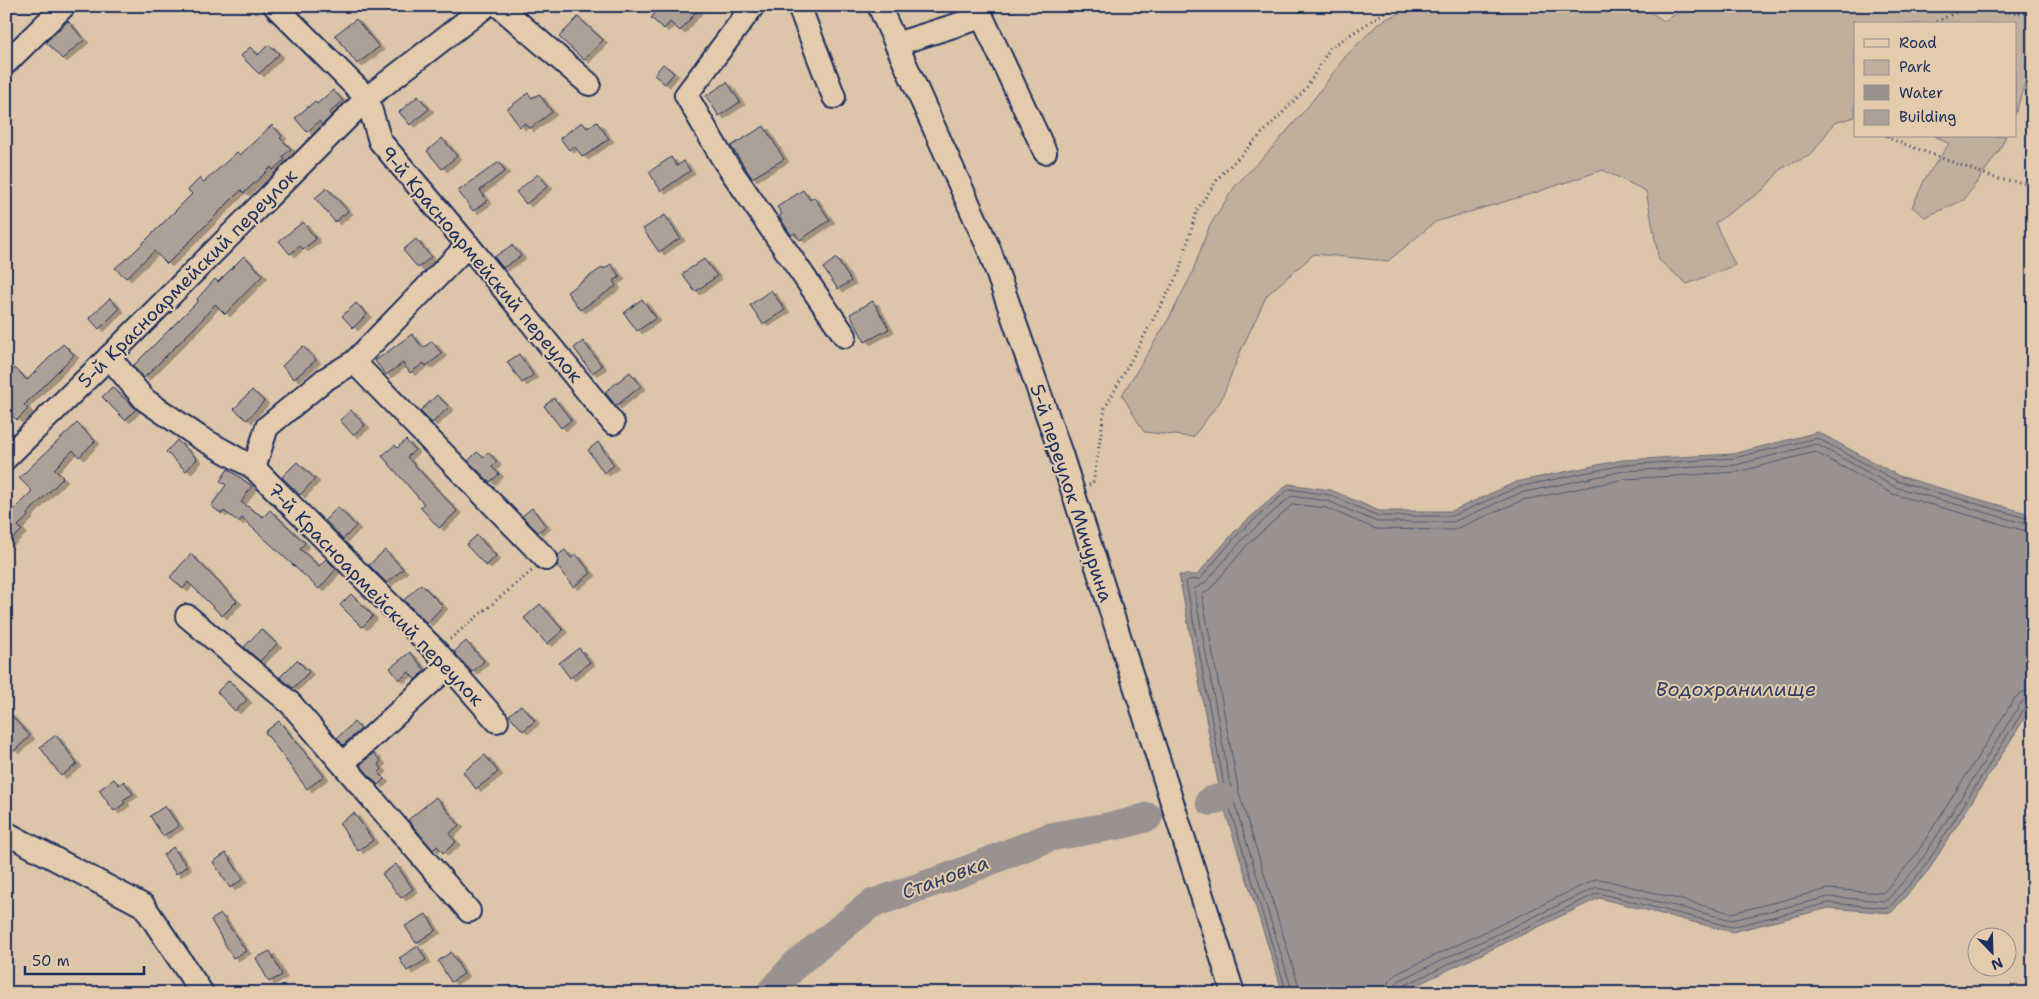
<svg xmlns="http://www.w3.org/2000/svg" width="2039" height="999" font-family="'Shantell Sans',sans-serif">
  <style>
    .green { fill: #c0af9d; stroke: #6e6f7e }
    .water { fill: #9a9290; stroke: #676a7c }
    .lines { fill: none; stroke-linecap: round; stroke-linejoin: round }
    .shore { stroke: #4e5772; stroke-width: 1 }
    .river { stroke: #9a9290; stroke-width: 29 }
    .building { fill: #ada096; stroke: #1b2f5e; filter: url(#shadow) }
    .minor-casing { stroke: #1b2f5e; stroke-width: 26 }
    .path { stroke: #1b2f5e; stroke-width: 3; stroke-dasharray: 1 4; stroke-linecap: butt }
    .minor { stroke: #e4cbac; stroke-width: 22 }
    .labels { text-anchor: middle; stroke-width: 4; stroke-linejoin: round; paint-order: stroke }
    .street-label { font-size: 19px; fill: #1b2f5e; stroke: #e4cbac }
    .water-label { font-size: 20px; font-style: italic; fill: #2e3e66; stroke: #e4cbac }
  </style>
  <defs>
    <filter id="shadow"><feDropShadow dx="5" dy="3" stdDeviation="0" flood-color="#0004"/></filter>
  </defs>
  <rect width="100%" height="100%" fill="#dcc5a9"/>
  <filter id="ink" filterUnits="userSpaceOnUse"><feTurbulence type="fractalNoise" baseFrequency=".02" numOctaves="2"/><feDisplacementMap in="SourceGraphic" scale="10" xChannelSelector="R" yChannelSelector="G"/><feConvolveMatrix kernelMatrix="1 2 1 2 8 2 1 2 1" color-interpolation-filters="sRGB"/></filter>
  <g filter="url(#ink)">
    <g class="green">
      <polygon points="1415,6 1597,6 1606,13 1644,8 1664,21 1689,6 2033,6 2033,64 2025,83 2015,115 2015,24 1855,24 1855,117 1834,123 1811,155 1782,168 1763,190 1715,223 1735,265 1687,284 1659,260 1646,191 1603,170 1534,193 1435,222 1388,261 1314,254 1267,295 1242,348 1221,400 1193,437 1144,432 1122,395 1168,320 1191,276 1209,227 1235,186 1276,144 1310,104 1345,57 1380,22"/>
      <polygon points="1935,136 2006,136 1999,151 1964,200 1925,217 1912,207 1926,177 1949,144"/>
    </g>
    <polygon class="water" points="1818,432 1899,476 2033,515 2033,705 1928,871 1891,913 1829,908 1732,932 1599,898 1400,993 1283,993 1221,798 1179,575 1197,575 1235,531 1288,484 1331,490 1379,511 1452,511 1516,482 1622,460 1733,454"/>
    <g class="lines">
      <g class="shore">
        <polyline points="1287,993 1226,796 1186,582 1188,580 1200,579 1238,534 1289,489 1330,495 1378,516 1452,516 1518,487 1623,465 1734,458 1817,438 1897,481 2033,520"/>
        <polyline points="1293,993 1232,795 1194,589 1205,583 1243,539 1291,496 1328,501 1377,522 1453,522 1520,493 1624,471 1736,465 1816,444 1895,487 2033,526"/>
        <polyline points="1301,993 1239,793 1202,595 1211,588 1248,544 1293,504 1326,508 1376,529 1453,530 1523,500 1625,479 1737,472 1815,452 1893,494 2033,533"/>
        <polyline points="1386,993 1388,982 1396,974 1596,879 1605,880 1732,913 1828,889 1883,893 1913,859 2015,698 2023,692 2033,690"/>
        <polyline points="1393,993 1395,986 1400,980 1597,887 1732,920 1829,897 1886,901 1919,864 2021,703 2026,699 2033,697"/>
        <polyline points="1400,993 1403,986 1598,893 1732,927 1829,903 1889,908 1924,868 2026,706 2033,704"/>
      </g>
      <g class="river">
        <polyline points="1210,801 1221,798"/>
        <polyline points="770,993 796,964 871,904 957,874 1050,837 1124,824 1148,817"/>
      </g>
    </g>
    <g class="building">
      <polygon points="660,6 701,6 680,31 670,22 664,29 651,18"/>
      <polygon points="578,17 603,40 584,60 559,37"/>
      <polygon points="356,19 379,47 357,64 335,35"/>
      <polygon points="68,21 84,40 62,59 46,42"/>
      <polygon points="269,44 279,54 259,74 241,56 250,47 258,55"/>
      <polygon points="663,64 674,73 665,84 654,75"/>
      <polygon points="727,82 740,102 719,116 706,96"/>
      <polygon points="333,90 343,101 329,113 331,116 322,125 319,121 307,132 295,118 315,101 317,104"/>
      <polygon points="528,93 532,98 539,94 552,112 529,129 525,123 520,127 507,109"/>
      <polygon points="418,96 429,109 410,125 399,112"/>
      <polygon points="582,122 587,128 597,122 609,139 583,157 574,146 569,150 560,138"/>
      <polygon points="272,125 282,136 280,138 291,149 282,157 285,159 273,170 271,167 244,193 241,190 167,264 154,251 126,278 115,268 133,253 192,194 188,190 200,178 204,182 237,152 240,155"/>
      <polygon points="764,126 784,159 752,178 731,146"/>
      <polygon points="442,138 457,156 442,169 427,151"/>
      <polygon points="671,157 677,166 684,161 690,171 661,191 649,172"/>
      <polygon points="499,162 505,171 480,190 487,201 473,211 458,191"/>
      <polygon points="538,174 548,186 526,204 516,192"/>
      <polygon points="327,188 348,211 335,222 315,198"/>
      <polygon points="803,190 810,200 814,197 830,220 800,240 795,233 791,235 779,216 782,214 777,207"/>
      <polygon points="665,215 680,238 659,252 643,229"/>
      <polygon points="303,222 316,239 303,249 300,246 290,254 279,241"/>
      <polygon points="416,239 431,257 418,268 403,250"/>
      <polygon points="512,245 521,256 503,268 494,257"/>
      <polygon points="244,256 263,275 225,314 215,304 198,324 144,378 133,366 198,301 197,299 215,279 218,282"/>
      <polygon points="836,258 851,281 838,289 823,268"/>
      <polygon points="704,259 717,276 695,292 682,274"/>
      <polygon points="611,264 620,277 613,281 616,286 580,310 567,292 603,267 604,269"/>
      <polygon points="771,290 785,310 763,324 750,305"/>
      <polygon points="110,298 119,309 99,329 89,318"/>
      <polygon points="642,299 656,318 637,331 624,313"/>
      <polygon points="873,301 889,329 865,342 850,314"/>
      <polygon points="356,303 367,314 353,328 342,316"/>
      <polygon points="412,334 423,348 432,341 442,354 426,366 424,363 410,373 403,363 386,375 375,361"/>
      <polygon points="583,341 602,366 592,373 574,348"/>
      <polygon points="63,344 74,355 24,405 28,409 17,420 6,410 6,393 12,388 6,382 6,377 15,368 27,380"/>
      <polygon points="303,346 316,360 294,379 282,366"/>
      <polygon points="519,354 533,375 522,383 507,362"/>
      <polygon points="630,372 641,386 616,406 605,392"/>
      <polygon points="112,387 135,408 135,410 125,420 102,397"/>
      <polygon points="252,390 264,401 247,420 234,409"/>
      <polygon points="437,395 449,407 432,423 420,411"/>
      <polygon points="554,398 571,420 561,428 544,406"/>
      <polygon points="351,410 365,425 353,435 340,420"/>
      <polygon points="77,423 95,441 79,457 73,450 54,469 63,478 27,514 28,516 18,526 22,530 6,545 6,514 7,516 32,491 19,478"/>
      <polygon points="177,440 197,459 186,471 166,452"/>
      <polygon points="406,440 415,450 407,457 457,511 439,528 420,507 424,504 382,456 395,445 397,448"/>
      <polygon points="598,442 614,465 604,473 588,450"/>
      <polygon points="477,452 483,457 488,452 497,462 492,467 499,474 490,482 468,461"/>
      <polygon points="297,462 315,479 300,495 282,477"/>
      <polygon points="228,469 252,486 241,502 263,517 270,510 305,543 300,549 319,566 326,559 336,569 319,589 242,518 239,522 224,511 222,514 211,506 226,485 220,481"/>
      <polygon points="338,507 356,526 343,539 325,520"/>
      <polygon points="532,508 546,526 538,532 522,516"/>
      <polygon points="477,535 496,556 486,566 466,545"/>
      <polygon points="385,550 403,569 387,583 369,565"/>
      <polygon points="565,550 571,558 576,554 591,573 573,587 557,566 559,562 558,555"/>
      <polygon points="191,554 237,601 222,616 188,582 183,589 170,577"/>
      <polygon points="421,584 443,606 427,623 404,600"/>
      <polygon points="351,594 373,616 362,627 340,605"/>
      <polygon points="540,604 563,630 547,644 524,618"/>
      <polygon points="261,629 277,644 260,661 244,647"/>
      <polygon points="466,641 484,661 472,672 454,652"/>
      <polygon points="579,648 590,662 570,678 559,663"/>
      <polygon points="410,652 425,670 415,680 409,672 399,680 390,668"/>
      <polygon points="297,660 309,672 293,688 280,677"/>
      <polygon points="229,680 247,700 235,711 217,692"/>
      <polygon points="521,705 535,721 523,731 509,715"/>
      <polygon points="6,710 30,736 14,751 6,743"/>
      <polygon points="279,721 324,776 307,789 265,732"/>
      <polygon points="354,722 361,729 343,745 337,738"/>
      <polygon points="56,735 77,764 61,776 40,747"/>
      <polygon points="374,753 381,761 378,764 382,769 378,773 384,779 378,785 360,765"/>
      <polygon points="485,755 498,772 476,789 463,772"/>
      <polygon points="114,779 119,785 124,781 133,794 123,800 125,803 114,811 99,790"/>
      <polygon points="436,797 459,825 449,834 456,842 443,853 437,846 433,850 408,820"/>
      <polygon points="165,806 179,826 163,836 150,816"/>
      <polygon points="354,813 373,840 358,851 339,823"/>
      <polygon points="173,847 187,866 176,874 163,855"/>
      <polygon points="226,853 243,879 230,888 213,862"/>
      <polygon points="396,864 413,889 401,898 382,874"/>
      <polygon points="221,914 246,951 233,958 211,920"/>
      <polygon points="426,914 436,930 416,943 405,926"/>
      <polygon points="418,946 426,960 407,971 399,958"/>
      <polygon points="270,951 282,975 269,982 256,958"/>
      <polygon points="451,952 464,974 451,982 438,961"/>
    </g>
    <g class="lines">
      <defs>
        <g id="minor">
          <polyline points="275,6 367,98 380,141 468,245 613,423"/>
          <polyline points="499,6 589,84"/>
          <polyline points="753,6 686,95 723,159 845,336"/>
          <polyline points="799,6 834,97"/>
          <polyline points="879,6 989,249 1061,454 1233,993"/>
          <polyline points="896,44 982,17 1045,152"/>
          <polyline points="6,63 64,6"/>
          <polyline points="109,357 145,400 199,437 254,468 436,651 497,721"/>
          <polyline points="354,362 546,559"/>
          <polyline points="6,458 109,357 367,98 486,6"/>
          <polyline points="254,468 267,427 324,380 354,362 468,245"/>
          <polyline points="187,616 290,703 469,911"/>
          <polyline points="343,763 449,666"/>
          <polyline points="6,833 144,906 202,993"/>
        </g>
      </defs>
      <use href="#minor" class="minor-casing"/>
      <g class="path">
        <polyline points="1932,24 1958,11 2033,13"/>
        <polyline points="1888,136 1888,138 1998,179 2033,184"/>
        <polyline points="1089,485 1093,483 1105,408 1179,272 1197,210 1219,177 1305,90 1330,48 1394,6"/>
        <polyline points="450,639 533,570"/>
      </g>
      <use href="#minor" class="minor"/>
    </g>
  </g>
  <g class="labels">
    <g class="street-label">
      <text transform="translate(482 264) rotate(50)" y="7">9-й Красноармейский переулок</text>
      <text transform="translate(187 278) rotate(-45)" y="7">5-й Красноармейский переулок</text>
      <text transform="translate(1072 493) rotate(72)" y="7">5-й переулок Мичурина</text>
      <text transform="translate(376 594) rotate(46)" y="7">7-й Красноармейский переулок</text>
    </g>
    <g class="water-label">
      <text x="1736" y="696">Водохранилище</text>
      <text transform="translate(945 877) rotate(-20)" y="7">Становка</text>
    </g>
  </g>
  <rect width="2039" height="999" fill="none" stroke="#e4cbac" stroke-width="25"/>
  <rect x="12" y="12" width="2014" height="974" fill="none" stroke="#1b2f5e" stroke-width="2" filter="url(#ink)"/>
  <rect x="1854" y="22" width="162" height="115" fill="#e4cbac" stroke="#948d8d"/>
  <rect x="1864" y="39" width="25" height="8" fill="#e4cbac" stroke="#948d8d"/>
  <text x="1899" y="48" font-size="15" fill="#1b2f5e">Road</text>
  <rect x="1864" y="60" width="25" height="15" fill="#c0af9d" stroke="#948d8d"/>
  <text x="1899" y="72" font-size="15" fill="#1b2f5e">Park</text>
  <rect x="1864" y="85" width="25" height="15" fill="#9a9290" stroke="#948d8d"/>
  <text x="1899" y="98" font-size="15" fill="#1b2f5e">Water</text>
  <rect x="1864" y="110" width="25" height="15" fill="#ada096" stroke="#948d8d"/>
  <text x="1899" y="122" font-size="15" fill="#1b2f5e">Building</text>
  <g transform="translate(1992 952) rotate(157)"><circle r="24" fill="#e4cbac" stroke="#948d8d"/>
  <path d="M0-4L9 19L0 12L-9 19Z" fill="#1b2f5e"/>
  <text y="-8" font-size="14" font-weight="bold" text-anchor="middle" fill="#1b2f5e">N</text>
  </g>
  <path d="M25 966v8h119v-8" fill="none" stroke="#1b2f5e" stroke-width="2.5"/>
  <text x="32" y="966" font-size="15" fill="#1b2f5e" stroke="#e4cbac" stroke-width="4" paint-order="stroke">50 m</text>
</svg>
